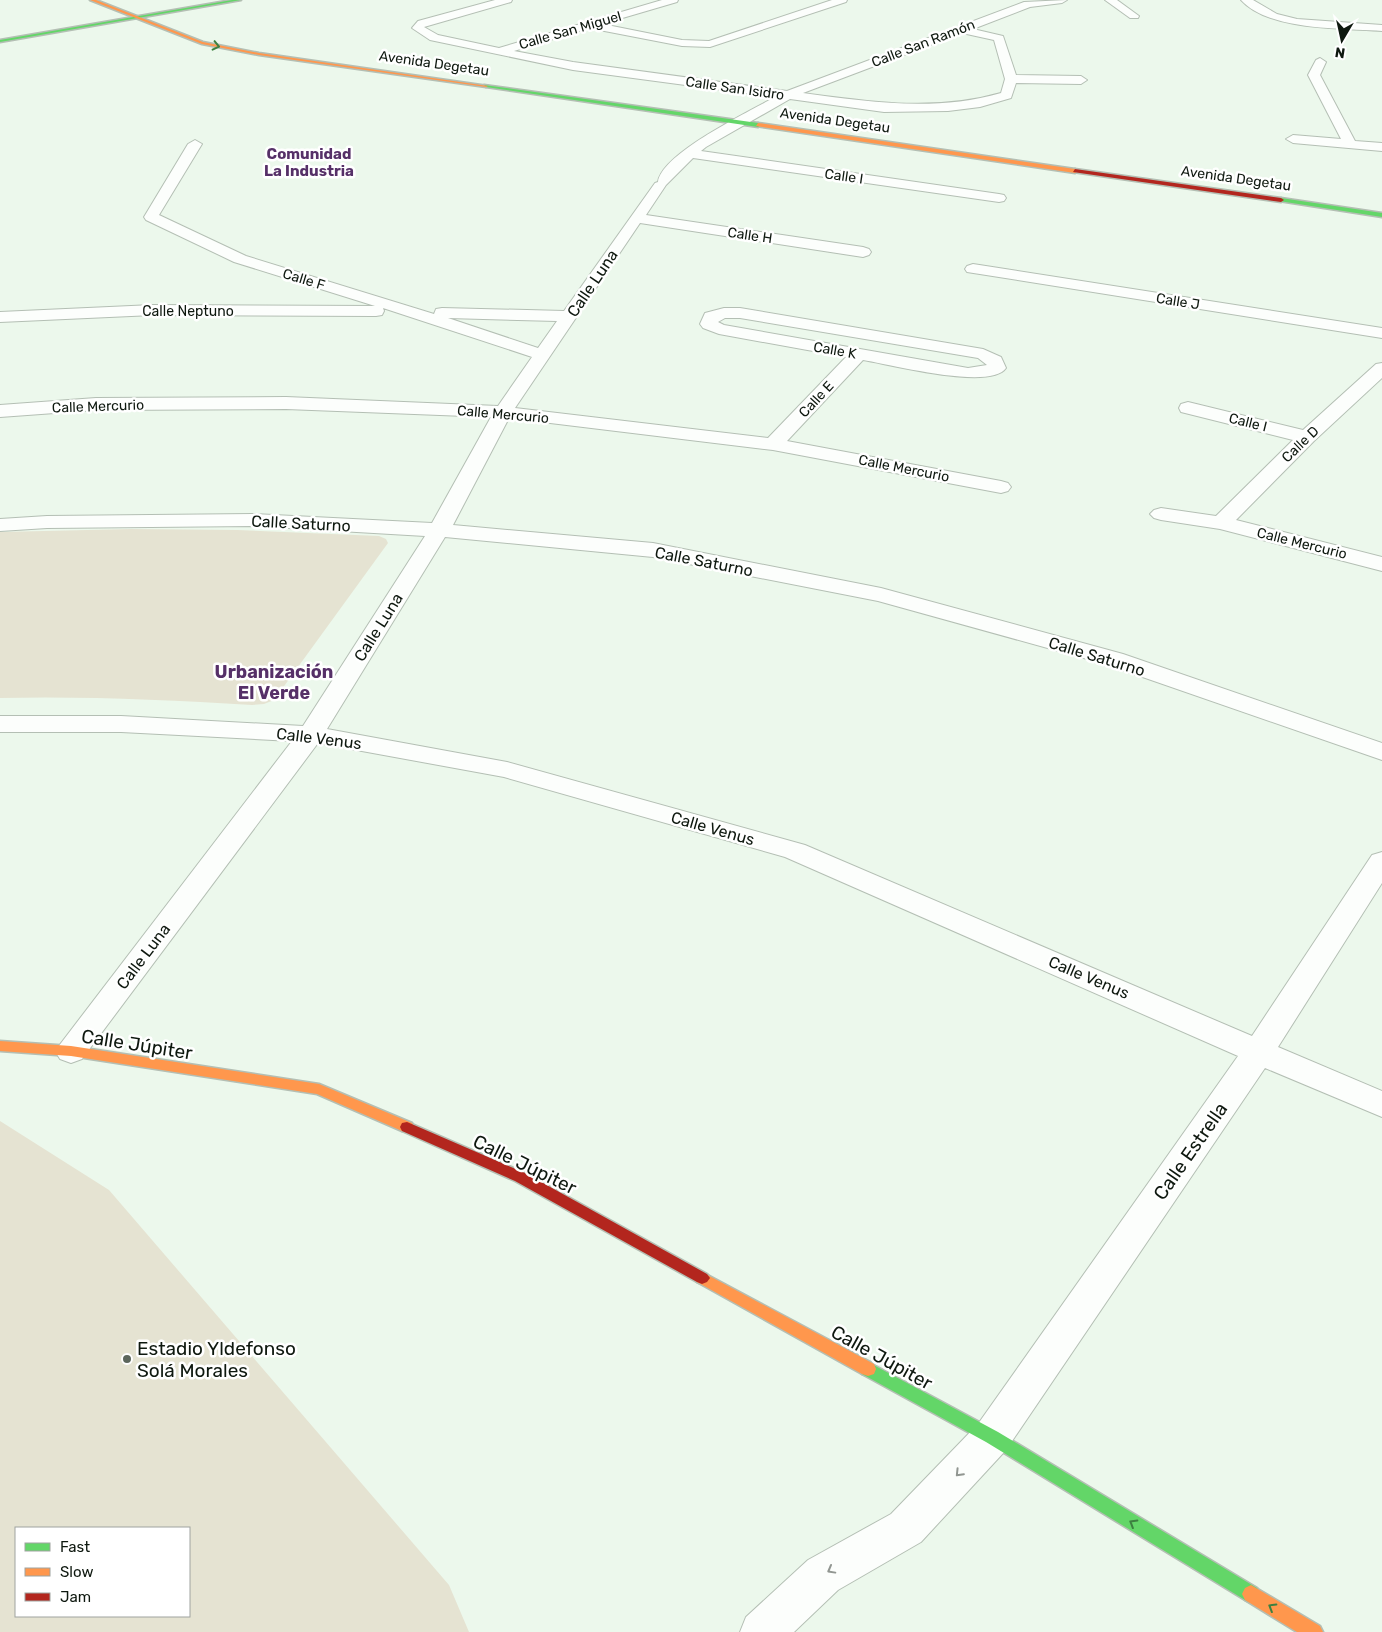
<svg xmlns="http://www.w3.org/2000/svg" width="1382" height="1632" font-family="Rubik,sans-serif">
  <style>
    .green { fill: #e5e3d2; fill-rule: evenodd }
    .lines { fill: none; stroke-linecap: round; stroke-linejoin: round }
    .street-casing { stroke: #b4bfb4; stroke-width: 2 }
    .fast-casing { stroke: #b4bfb4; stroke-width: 3 }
    .slow-casing { stroke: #b4bfb4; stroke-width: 3 }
    .jam-casing { stroke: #b4bfb4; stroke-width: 3 }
    .street { fill: #fcfefc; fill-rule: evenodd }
    .fast { fill: #63d668; fill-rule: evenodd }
    .slow { fill: #ff974d; fill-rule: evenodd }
    .jam { fill: #b3261e; fill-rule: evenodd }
    .oneway { stroke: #3d8040 }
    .oneway2 { stroke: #919691 }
    .poi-dot { fill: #5c665c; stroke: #fff; stroke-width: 2 }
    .labels { text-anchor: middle; stroke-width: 5; stroke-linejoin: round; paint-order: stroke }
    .far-street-label { font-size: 14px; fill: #0e180f; stroke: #fff }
    .far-neighbourhood-label { font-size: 15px; font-weight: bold; fill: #563068; stroke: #fff }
    .street-label { font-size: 16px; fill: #0e180f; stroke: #fff }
    .neighbourhood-label { font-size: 18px; font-weight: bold; fill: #563068; stroke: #fff }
    .near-street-label { font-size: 19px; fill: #0e180f; stroke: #fff }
    .near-poi-label { font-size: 19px; fill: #0e180f; stroke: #fff; text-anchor: start }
  </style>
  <rect width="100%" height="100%" fill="#ecf8ec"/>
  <g class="green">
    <path d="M131,529L237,530L379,536L386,539L388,543L274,700L264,704L252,705C168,700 84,696 0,698V532Z"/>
    <path d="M0,1121L109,1190L449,1585L469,1632H0ZM16,1528H189V1616H16Z"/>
  </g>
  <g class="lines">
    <defs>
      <g id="street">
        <path d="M495,0H512L511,2L424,27L438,35L499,48L662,0H678L677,2L602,24L682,40L709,41L832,0H847L846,2L710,47L682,46L589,28L514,51L573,62L787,91L1024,2L1067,0L1062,3L1030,7L973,29L1003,36L1016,75L1081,76L1087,80L1081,84L1016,83L1011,98L980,107L948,111L884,112L790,99L706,147L701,151L999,194L1004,195L1006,198L1004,201L999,202L693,158L666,185L646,215L863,247L869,249L871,252L869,255L863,257L640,223L515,408L768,438L846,357L719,334L703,328L700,324L705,313L724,308H740L983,349L1001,357L1006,368C991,391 889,364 863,360L787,441L1001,481L1008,483L1011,487L1008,491L1001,493L773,450L509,418L453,525L653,543L881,588L1123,654L1382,743V760L1105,664L878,601L653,557L445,537L327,729L507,762L805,845L1252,1036L1372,855L1382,852V883L1278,1047L1382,1091V1117L1265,1068L1006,1450L921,1542L838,1590L794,1632H740L746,1617L808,1560L891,1514L978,1424L1238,1056L785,857L504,777L318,743L82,1059L71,1063L60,1059L55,1051L292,741L121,732H0V716H121L303,726L425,536L253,526L47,528L0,531V519L47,516L253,514L432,523L491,417L286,409L96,410L0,417V405L96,398L286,397L498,406L532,357L383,308L384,311L382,315L376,316L153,315L0,322V312L153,305L375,306L234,262L146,220L144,217L188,144L195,140L202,144L159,215L246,256L434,314L436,309L442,308L564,311L655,183L658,182C662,153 749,112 775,97L573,70L430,40L412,28L418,21ZM962,33L994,40L1005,79L1001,93C935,112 870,102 803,93ZM448,318L557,321L538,348ZM725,318H740L978,358L987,365L968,368L724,325L718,322Z"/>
        <polygon points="1105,0 1117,0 1139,16 1138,18 1130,18"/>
        <path d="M1241,0H1253L1277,14L1297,19L1382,25V31C1342,28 1269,31 1241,0Z"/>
        <polygon points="1320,58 1326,62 1320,75 1355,141 1382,143 1382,151 1293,143 1286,139 1293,135 1341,139 1308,75 1316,60"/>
        <polygon points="973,264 1382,328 1382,338 967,272 965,269 967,266"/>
        <polygon points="1382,363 1382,378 1314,441 1236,520 1382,557 1382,571 1220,529 1161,520 1154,518 1150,514 1154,510 1161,508 1216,516 1293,440 1181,412 1179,408 1181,404 1188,402 1303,430 1376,364"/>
      </g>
      <g id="fast">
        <polygon points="232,0 241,0 0,42 0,40"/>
        <polygon points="484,85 758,123 761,125 758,127 486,87"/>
        <polygon points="1281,198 1382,213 1382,217 1279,201 1279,199"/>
        <polygon points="868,1362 998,1432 1257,1588 1260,1594 1257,1600 1251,1603 1245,1600 986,1442 862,1374 860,1369 862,1364"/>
      </g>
      <g id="slow">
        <polygon points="90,0 96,0 203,42 259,53 488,86 486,87 259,55 202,44"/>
        <polygon points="758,123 1075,169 1078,171 1075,173 756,126"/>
        <polygon points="0,1041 71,1046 319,1084 412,1123 414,1127 412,1131 407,1132 402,1131 317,1094 71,1056 0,1051"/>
        <polygon points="702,1272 874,1364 876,1369 874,1374 868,1376 862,1374 697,1282 694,1278 697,1274"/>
        <polygon points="1251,1585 1320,1626 1323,1632 1297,1632 1245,1600 1242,1594 1245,1588"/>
      </g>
      <g id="jam">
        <polygon points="1075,169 1281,198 1284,200 1281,202 1073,172"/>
        <polygon points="407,1122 525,1173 707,1274 710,1278 707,1282 702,1284 697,1282 515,1181 402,1131 400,1127 402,1123"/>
      </g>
    </defs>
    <use href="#street" class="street-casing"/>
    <use href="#fast" class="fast-casing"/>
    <use href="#slow" class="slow-casing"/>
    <use href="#jam" class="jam-casing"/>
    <use href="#street" class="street"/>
    <use href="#fast" class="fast"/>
    <use href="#slow" class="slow"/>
    <use href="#jam" class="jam"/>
  </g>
  <defs><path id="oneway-chevron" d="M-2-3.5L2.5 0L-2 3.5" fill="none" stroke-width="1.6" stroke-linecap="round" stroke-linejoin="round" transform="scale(1.25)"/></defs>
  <g class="oneway">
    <use href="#oneway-chevron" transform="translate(216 46) rotate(13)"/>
    <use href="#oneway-chevron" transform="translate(1133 1523) rotate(-149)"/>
    <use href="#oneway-chevron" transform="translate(1272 1607) rotate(-149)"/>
  </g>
  <g class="oneway2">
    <use href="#oneway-chevron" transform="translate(959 1473) rotate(134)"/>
    <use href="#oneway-chevron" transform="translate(831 1570) rotate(151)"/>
  </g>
  <circle class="poi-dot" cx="127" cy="1359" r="5"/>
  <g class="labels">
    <g class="far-street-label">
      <text transform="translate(570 30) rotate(-16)" y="5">Calle San Miguel</text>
      <text transform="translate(923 43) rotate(-21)" y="5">Calle San Ramón</text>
      <text transform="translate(434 63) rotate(8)" y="5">Avenida Degetau</text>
      <text transform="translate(735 88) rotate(8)" y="5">Calle San Isidro</text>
      <text transform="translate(835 120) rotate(8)" y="5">Avenida Degetau</text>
      <text transform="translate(844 176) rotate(8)" y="5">Calle I</text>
      <text transform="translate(1236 178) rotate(8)" y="5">Avenida Degetau</text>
      <text transform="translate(750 235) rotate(8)" y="5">Calle H</text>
      <text transform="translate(304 279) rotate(17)" y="5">Calle F</text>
      <text transform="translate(1178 301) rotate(9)" y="5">Calle J</text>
      <text x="188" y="316">Calle Neptuno</text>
      <text transform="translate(835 350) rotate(10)" y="5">Calle K</text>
      <text transform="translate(816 399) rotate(-47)" y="5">Calle E</text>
      <text transform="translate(98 406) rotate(-2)" y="5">Calle Mercurio</text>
      <text transform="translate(503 414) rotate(5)" y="5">Calle Mercurio</text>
      <text transform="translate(1248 422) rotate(14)" y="5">Calle I</text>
      <text transform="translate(1300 444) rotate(-44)" y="5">Calle D</text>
      <text transform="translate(904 468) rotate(11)" y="5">Calle Mercurio</text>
      <text transform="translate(1302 543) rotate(14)" y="5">Calle Mercurio</text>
    </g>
    <g class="far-neighbourhood-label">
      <text x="309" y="159">Comunidad<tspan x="309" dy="17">La Industria</tspan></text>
    </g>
    <g class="street-label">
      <text transform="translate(592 283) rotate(-56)" y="6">Calle Luna</text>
      <text transform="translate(301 523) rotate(3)" y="6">Calle Saturno</text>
      <text transform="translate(704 561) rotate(11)" y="6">Calle Saturno</text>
      <text transform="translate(378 627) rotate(-58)" y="6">Calle Luna</text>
      <text transform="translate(1097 656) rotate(17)" y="6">Calle Saturno</text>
      <text transform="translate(319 738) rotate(7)" y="6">Calle Venus</text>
      <text transform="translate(713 828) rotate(16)" y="6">Calle Venus</text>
      <text transform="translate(143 956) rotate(-53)" y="6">Calle Luna</text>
      <text transform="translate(1089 977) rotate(23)" y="6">Calle Venus</text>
    </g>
    <g class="neighbourhood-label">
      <text x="274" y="678">Urbanización<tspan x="274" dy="21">El Verde</tspan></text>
    </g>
    <g class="near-street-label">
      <text transform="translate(137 1044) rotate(9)" y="7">Calle Júpiter</text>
      <text transform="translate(1190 1151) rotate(-55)" y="7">Calle Estrella</text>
      <text transform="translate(525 1164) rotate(26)" y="7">Calle Júpiter</text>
      <text transform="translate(882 1357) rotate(29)" y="7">Calle Júpiter</text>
    </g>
    <g class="near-poi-label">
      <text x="137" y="1355">Estadio Yldefonso<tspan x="137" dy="22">Solá Morales</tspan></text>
    </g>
  </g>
  <rect x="15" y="1527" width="175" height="90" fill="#ffffff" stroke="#9fa39f"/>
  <rect x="25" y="1543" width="25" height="8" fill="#63d668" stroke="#9fa39f"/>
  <text x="60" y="1552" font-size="15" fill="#0e180f">Fast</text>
  <rect x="25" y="1568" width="25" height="8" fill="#ff974d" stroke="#9fa39f"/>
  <text x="60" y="1577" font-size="15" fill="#0e180f">Slow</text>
  <rect x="25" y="1593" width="25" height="8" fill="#b3261e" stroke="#9fa39f"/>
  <text x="60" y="1602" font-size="15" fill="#0e180f">Jam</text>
  <g transform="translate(1342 40) rotate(189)" stroke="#ffffff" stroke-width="4" paint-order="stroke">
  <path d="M0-4L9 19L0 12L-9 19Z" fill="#0e180f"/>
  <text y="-8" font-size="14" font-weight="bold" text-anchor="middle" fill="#0e180f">N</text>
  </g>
</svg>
